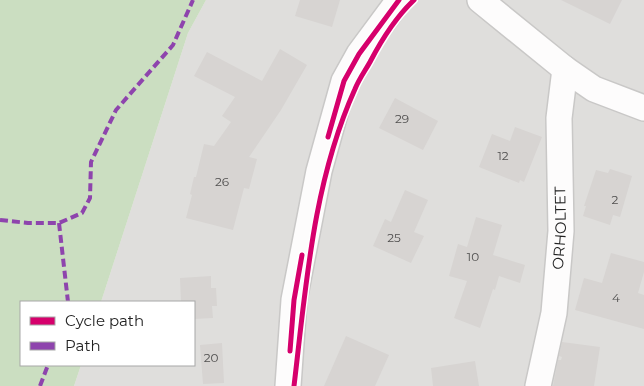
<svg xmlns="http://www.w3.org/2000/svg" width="644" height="386" font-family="Montserrat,sans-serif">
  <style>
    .residential { fill: #dfdedc }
    .forest { fill: #cbdec1 }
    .building { fill: #d7d4d2 }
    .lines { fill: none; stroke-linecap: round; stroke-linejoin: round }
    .minor-casing { stroke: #c9c8c7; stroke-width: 28 }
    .minor { stroke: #fdfcfc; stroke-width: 25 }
    .quiet { stroke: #8e44ad; stroke-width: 4; stroke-dasharray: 8 4; stroke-linecap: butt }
    .cycleway-casing { stroke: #fff; stroke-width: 8 }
    .cycleway { stroke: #d6006c; stroke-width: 5 }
    .labels { text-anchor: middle; stroke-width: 4; stroke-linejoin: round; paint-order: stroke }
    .number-label { font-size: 12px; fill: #4f4e4e }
    .street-label { font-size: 15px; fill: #222; stroke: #fff }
  </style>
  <rect width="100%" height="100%" fill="#f0eeeb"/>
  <polygon class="residential" points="206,0 644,0 644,386 74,386 81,365 194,365 194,302 101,302 188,33"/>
  <polygon class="forest" points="0,0 206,0 188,33 101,302 21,302 21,365 81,365 74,386 0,386"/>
  <g class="building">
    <polygon points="300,0 340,0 332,27 295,16"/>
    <polygon points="561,0 622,0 610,24"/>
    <polygon points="280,49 307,65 281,110 249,157 257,159 249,189 244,188 233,230 186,218 192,195 190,194 194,177 196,177 204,144 214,146 231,122 222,116 235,97 194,76 207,52 262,81"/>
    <polygon points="395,98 438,121 423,150 379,128"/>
    <polygon points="515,127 542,137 524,182 520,180 519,183 479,167 492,134 510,141"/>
    <polygon points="610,169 632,176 620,217 613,215 610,225 583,216 586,206 584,206 596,170 608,173"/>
    <polygon points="405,190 428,200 414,232 424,236 411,263 373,246 385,219 391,222"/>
    <polygon points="476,217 502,225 493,255 525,265 520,283 499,276 495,290 493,289 480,328 454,318 467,281 449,276 458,244 467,247"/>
    <polygon points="611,253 644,262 644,272 638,293 644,295 644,329 575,310 584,278 602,283"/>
    <polygon points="211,276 211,288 216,288 217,306 212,306 213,318 194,319 194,302 181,302 180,278"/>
    <polygon points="346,336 389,355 375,386 324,386"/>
    <polygon points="562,342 600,347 594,386 553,386 558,360 561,360 562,357 559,356"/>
    <polygon points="222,343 224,383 203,384 200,345"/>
    <polygon points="475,361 479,386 433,386 431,368"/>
  </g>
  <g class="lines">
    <defs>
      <g id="minor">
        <polyline points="480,0 565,69 594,89 644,108"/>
        <polyline points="288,386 294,300 319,171 344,81 359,54 399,0"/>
        <path id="s1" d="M538,386L554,313L561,231L559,118L565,69"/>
      </g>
    </defs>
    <use href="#minor" class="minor-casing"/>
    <use href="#minor" class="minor"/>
    <g class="quiet">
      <polyline points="0,220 28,223 59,223 82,213 90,198 91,162 116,110 173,45 193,0"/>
      <polyline points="59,223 68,302"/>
      <polyline points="40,386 48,365"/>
    </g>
    <defs>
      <g id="cycleway">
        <polyline points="328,137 344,81 359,54 399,0"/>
        <polyline points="290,351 294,300 302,255"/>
        <path d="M294,386C306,286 313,182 355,89C359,79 365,71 370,62C382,39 395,18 414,0"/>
      </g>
    </defs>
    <use href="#cycleway" class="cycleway-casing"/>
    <use href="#cycleway" class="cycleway"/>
  </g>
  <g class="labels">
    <g class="number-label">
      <text x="402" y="123">29</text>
      <text x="503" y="160">12</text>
      <text x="222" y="186">26</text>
      <text x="615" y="204">2</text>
      <text x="394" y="242">25</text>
      <text x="473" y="261">10</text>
      <text x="616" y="302">4</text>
      <text x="211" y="362">20</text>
    </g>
    <g class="street-label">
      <text dy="5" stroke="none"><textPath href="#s1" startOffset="160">ORHOLTET</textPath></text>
    </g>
  </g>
  <rect x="20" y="301" width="175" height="65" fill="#ffffff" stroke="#a7a7a7"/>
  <rect x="30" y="317" width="25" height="8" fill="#d6006c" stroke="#a7a7a7"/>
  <text x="65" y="326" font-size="15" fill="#222222">Cycle path</text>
  <rect x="30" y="342" width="25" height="8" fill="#8e44ad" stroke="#a7a7a7"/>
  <text x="65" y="351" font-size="15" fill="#222222">Path</text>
</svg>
